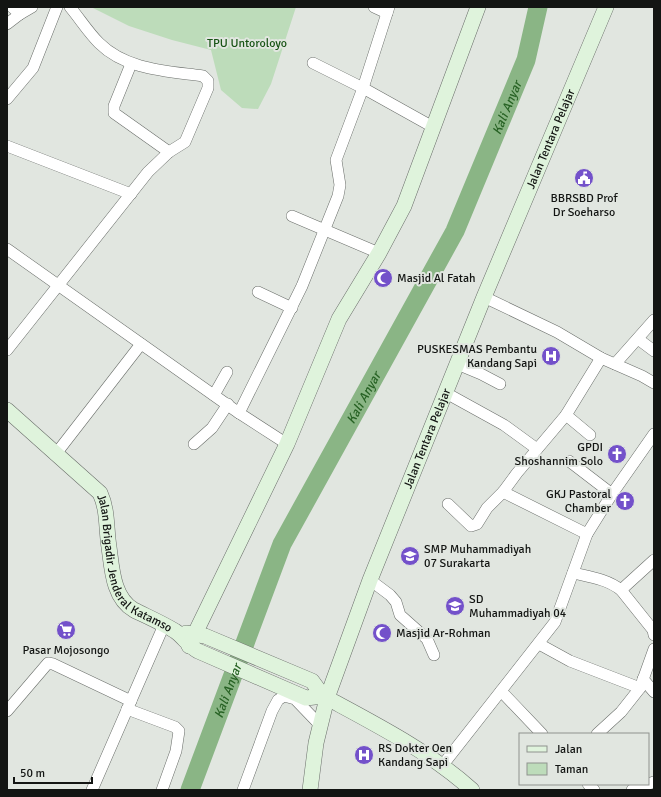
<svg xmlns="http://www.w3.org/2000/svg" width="661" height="797" font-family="Signika,sans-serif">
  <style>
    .green { fill: #bddcba }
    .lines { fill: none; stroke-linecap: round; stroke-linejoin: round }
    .river { stroke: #8ab585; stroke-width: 19 }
    .street-casing { stroke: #6a6e6a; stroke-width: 12 }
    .secondary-casing { stroke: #6a6e6a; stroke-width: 16 }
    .street { stroke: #fff; stroke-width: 11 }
    .secondary { stroke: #dff3dc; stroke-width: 15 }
    .labels { text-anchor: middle; stroke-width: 4; stroke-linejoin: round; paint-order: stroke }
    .park-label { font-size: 12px; fill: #185415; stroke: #e1e6e0 }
    .street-label { font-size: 12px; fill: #131513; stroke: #e1e6e0 }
    .poi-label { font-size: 12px; fill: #131513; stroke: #e1e6e0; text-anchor: start }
    .water-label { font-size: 13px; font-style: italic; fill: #276224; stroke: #e1e6e0 }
  </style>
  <rect width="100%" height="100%" fill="#e1e6e0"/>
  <polygon class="green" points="91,7 296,7 271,84 258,109 242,108 221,90 211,50 172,40 129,26"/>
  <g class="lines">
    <path class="river" id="s1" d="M190,790L282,544L455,231L526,60L538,7"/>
    <defs>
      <g id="street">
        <polyline points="12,7 20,14 32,7"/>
        <polyline points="374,7 387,13"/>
        <polyline points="7,24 20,14"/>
        <polyline points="313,63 363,88 433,127"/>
        <polyline points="131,64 114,106 114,113 169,152"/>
        <polyline points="7,99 33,68 57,7"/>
        <polyline points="7,146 131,194"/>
        <polyline points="292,216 379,253"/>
        <polyline points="7,249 239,413 287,444"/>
        <polyline points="258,292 292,308"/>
        <polyline points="484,297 557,332 601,358 642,376 654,383"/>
        <polyline points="638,339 654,351"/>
        <path d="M7,350L148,172L169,152L185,142L208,88V81L203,76C167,71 126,70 99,43C88,32 80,19 70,7"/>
        <polyline points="457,364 481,374 500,384"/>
        <polyline points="615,364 654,320"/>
        <polyline points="446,393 504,425 537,449"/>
        <polyline points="214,395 227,372"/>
        <polyline points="239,413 302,286 338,196 340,185 336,160 363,88 389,7"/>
        <polyline points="566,415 590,435"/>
        <polyline points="194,444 212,428 228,404"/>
        <polyline points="55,455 141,344"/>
        <polyline points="569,461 612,494"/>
        <polyline points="503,492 587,534"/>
        <polyline points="448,504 471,526 477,524 487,508 503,492 517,473 566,415 601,358"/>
        <path d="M573,573C590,577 607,579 621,590L653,630L654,635"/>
        <polyline points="370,580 390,595 396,602 400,615 427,639 434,655"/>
        <polyline points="621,590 654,560"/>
        <polyline points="539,644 570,661 640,688"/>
        <polyline points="643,679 654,692"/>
        <polyline points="501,691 542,734"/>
        <polyline points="127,709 175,727 179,731 176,751 162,790"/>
        <polyline points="7,711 48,663 53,664 131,701"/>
        <polyline points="597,734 621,712 640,688 654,649"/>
        <polyline points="442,766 555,622 587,534 612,494 654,434"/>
        <polyline points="588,784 594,790"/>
        <polyline points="92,790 164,625"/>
        <polyline points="243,790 272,711 278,700 284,696 295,699 320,725"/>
        <polyline points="632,790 654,782"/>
      </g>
      <g id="secondary">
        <path id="s2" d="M7,410L100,493C108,510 106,528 109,547C112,569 113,598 134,610C148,617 162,623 175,631C184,637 188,646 198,651L306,698L323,696L327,698C377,725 430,752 472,790"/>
        <polyline points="186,633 205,636 312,681 323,696"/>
        <polyline points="189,646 287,444 339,319 379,253 404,206 478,7"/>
        <path id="s3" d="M310,790L316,743L327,698L370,580L484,297L606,7"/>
      </g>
    </defs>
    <use href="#street" class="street-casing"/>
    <use href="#secondary" class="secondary-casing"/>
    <use href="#street" class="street"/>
    <use href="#secondary" class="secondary"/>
  </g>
  <defs>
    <symbol id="civic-disc" viewBox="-11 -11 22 22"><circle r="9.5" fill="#7351ca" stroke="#e1e6e0"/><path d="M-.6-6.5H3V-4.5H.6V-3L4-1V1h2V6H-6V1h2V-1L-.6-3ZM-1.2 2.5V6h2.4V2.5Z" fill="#fff"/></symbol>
    <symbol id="mosque-disc" viewBox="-11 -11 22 22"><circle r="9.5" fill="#7351ca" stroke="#e1e6e0"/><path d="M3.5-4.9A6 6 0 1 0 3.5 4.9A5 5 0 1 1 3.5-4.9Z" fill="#fff"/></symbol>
    <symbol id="hospital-disc" viewBox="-11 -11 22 22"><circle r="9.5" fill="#7351ca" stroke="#e1e6e0"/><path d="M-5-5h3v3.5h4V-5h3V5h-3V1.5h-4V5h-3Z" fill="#fff"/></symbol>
    <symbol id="church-disc" viewBox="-11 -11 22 22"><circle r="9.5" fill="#7351ca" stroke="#e1e6e0"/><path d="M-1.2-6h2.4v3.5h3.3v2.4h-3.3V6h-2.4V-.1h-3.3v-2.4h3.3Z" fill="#fff"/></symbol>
    <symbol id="school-disc" viewBox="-11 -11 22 22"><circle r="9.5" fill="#7351ca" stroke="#e1e6e0"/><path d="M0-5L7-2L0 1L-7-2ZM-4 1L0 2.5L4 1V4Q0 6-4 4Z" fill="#fff"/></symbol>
    <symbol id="supermarket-disc" viewBox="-11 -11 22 22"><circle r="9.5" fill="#7351ca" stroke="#e1e6e0"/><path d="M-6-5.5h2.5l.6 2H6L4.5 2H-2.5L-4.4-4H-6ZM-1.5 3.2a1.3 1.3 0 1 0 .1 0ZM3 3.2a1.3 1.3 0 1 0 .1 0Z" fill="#fff"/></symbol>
  </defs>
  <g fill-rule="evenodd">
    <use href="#civic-disc" x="573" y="167" width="22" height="22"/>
    <use href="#mosque-disc" x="372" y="267" width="22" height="22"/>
    <use href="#hospital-disc" x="540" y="345" width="22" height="22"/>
    <use href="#church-disc" x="606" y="443" width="22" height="22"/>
    <use href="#church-disc" x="614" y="490" width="22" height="22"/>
    <use href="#school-disc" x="399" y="545" width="22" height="22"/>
    <use href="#school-disc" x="444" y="595" width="22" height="22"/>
    <use href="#supermarket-disc" x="55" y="619" width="22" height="22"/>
    <use href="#mosque-disc" x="371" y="622" width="22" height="22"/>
    <use href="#hospital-disc" x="353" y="744" width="22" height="22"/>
  </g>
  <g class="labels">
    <g class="park-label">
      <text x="247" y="47">TPU Untoroloyo</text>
    </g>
    <g class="street-label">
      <text dy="4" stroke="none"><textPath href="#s3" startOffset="696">Jalan Tentara Pelajar</textPath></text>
      <text dy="4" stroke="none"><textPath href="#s3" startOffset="372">Jalan Tentara Pelajar</textPath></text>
      <text dy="4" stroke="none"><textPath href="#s2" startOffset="209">Jalan Brigadir Jenderal Katamso</textPath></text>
    </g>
    <g class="poi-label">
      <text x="584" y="202" text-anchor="middle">BBRSBD Prof<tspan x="584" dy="14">Dr Soeharso</tspan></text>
      <text x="397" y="282">Masjid Al Fatah</text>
      <text x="537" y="353" text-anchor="end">PUSKESMAS Pembantu<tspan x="537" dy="14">Kandang Sapi</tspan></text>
      <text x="603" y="451" text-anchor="end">GPDI<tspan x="603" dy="14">Shoshannim Solo</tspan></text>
      <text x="611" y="498" text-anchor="end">GKJ Pastoral<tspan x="611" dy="14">Chamber</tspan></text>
      <text x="424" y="553">SMP Muhammadiyah<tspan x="424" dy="14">07 Surakarta</tspan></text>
      <text x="469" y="603">SD<tspan x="469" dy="14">Muhammadiyah 04</tspan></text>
      <text x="396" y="637">Masjid Ar-Rohman</text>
      <text x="66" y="654" text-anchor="middle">Pasar Mojosongo</text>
      <text x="378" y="752">RS Dokter Oen<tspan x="378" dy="14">Kandang Sapi</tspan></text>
    </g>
    <g class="water-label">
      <text dy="5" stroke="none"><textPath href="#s1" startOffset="754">Kali Anyar</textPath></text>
      <text dy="5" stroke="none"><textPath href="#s1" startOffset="430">Kali Anyar</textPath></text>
      <text dy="5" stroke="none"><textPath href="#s1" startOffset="106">Kali Anyar</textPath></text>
    </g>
  </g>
  <rect width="661" height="797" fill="none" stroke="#131513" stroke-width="16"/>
  <rect x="519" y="733" width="130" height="52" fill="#e1e6e0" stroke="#8f928e"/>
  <rect x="527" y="746" width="20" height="6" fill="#dff3dc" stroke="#8f928e"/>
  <text x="555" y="753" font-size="12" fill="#131513">Jalan</text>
  <rect x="527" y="763" width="20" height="12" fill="#bddcba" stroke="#8f928e"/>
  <text x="555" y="773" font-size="12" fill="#131513">Taman</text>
  <path d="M14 777v6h78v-6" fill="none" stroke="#131513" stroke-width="2"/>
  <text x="20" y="777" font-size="12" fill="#131513" stroke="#e1e6e0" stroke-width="3" paint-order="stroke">50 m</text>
</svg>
